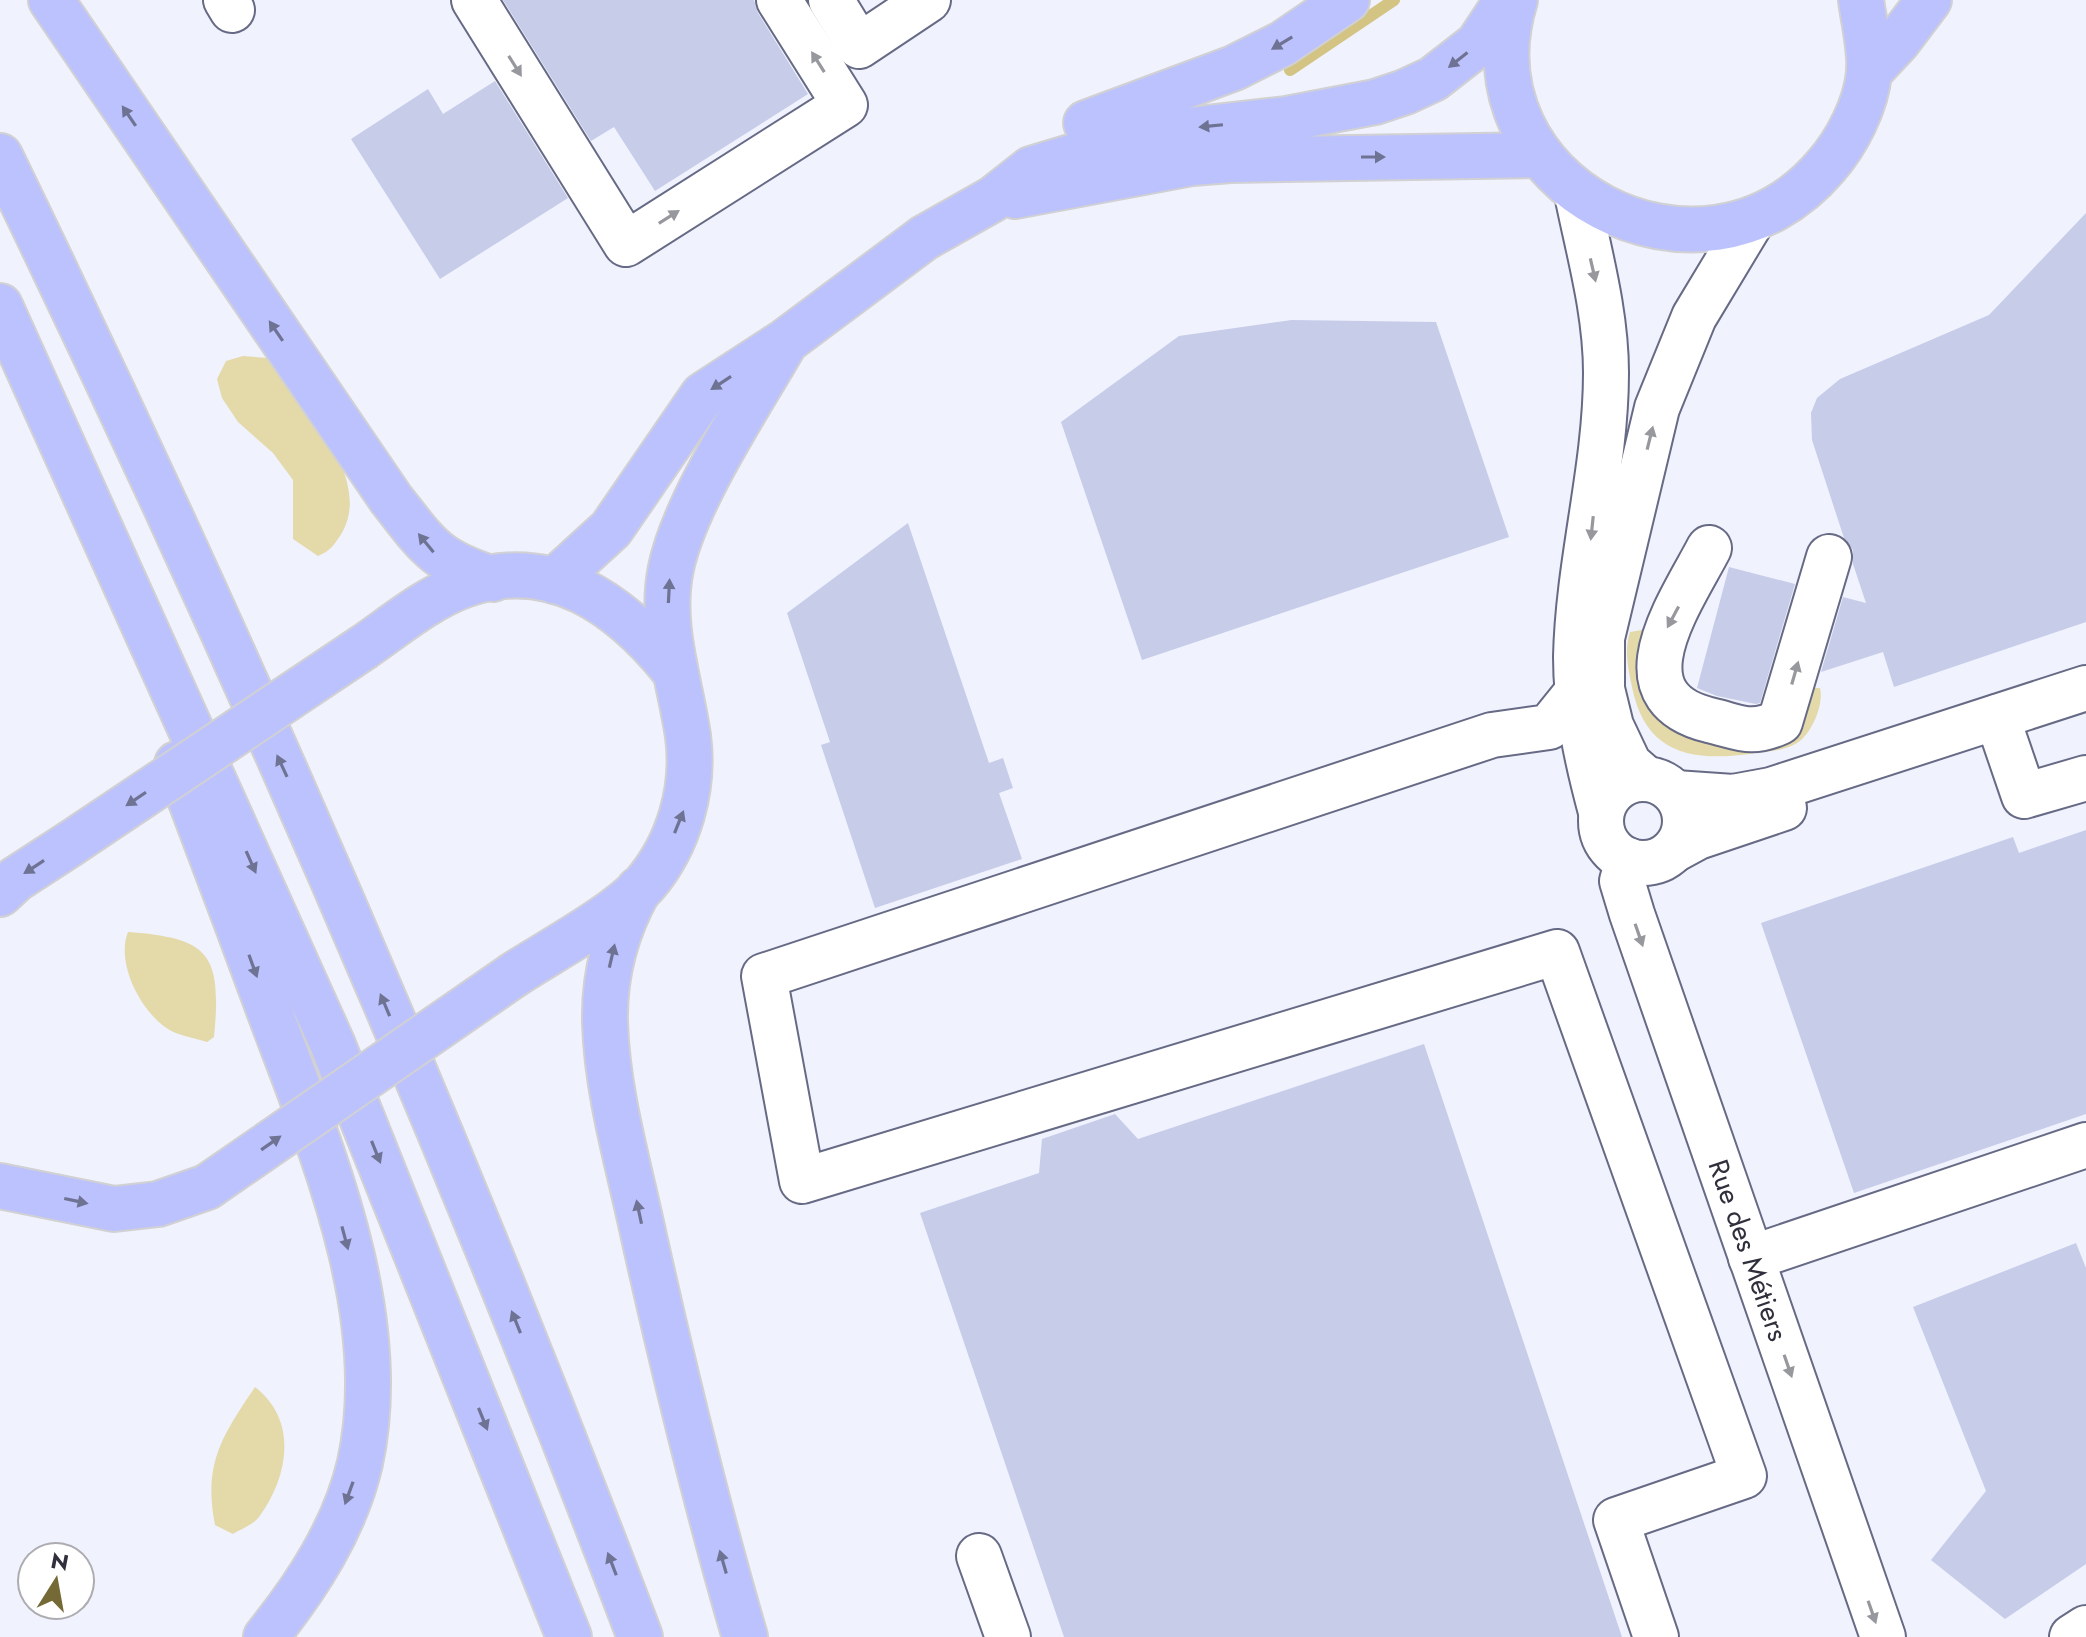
<svg xmlns="http://www.w3.org/2000/svg" width="2086" height="1637" font-family="Jost,sans-serif">
  <style>
    .green { fill: #e4d9a8 }
    .lines { fill: none; stroke-linecap: round; stroke-linejoin: round }
    .stream { stroke: #d3c484; stroke-width: 12 }
    .building { fill: #c7cce9 }
    .minor-casing { stroke: #666a84; stroke-width: 48 }
    .major-casing { stroke: #d1d1d4; stroke-width: 48 }
    .minor { stroke: #fff; stroke-width: 44 }
    .major { stroke: #bcc2fd; stroke-width: 44 }
    .major-bridge-casing { stroke: #d1d1d4; stroke-width: 48; stroke-linecap: butt }
    .major-bridge { stroke: #bcc2fd; stroke-width: 44 }
    .oneway { fill: #6e7293 }
    .oneway2 { fill: #97989e }
    .labels { text-anchor: middle; stroke-width: 7; stroke-linejoin: round; paint-order: stroke }
    .street-label { font-size: 28px; fill: #2f303c; stroke: #fff }
  </style>
  <rect width="100%" height="100%" fill="#f0f2fe"/>
  <g class="green">
    <path d="M243,356L268,358C300,402 377,479 340,536C333,546 330,551 318,556L293,539V480L273,453L238,422L222,398L217,379L226,361Z"/>
    <path d="M1648,629L1663,707L1801,715L1813,688H1820C1824,704 1812,734 1797,743C1784,751 1764,752 1749,754C1689,762 1645,752 1632,687C1628,668 1624,651 1630,632Z"/>
    <path d="M128,932C210,938 222,954 214,1037L207,1042C194,1038 175,1035 165,1027C139,1008 116,962 128,932Z"/>
    <path d="M255,1387C298,1420 289,1476 259,1517C254,1524 241,1529 233,1534L215,1525C203,1464 222,1436 255,1387Z"/>
  </g>
  <g class="lines">
    <polyline class="stream" points="1290,70 1394,0"/>
  </g>
  <g class="building">
    <polygon points="503,0 754,0 758,13 808,94 655,191 614,127 591,141"/>
    <polygon points="495,81 568,198 440,279 351,139 428,89 443,114"/>
    <polygon points="2086,213 2086,622 1894,687 1883,652 1821,672 1843,597 1866,603 1853,564 1853,550 1844,538 1812,440 1811,413 1817,398 1840,379 1989,315"/>
    <polygon points="1292,320 1436,322 1509,537 1142,660 1061,422 1179,336"/>
    <polygon points="908,523 989,763 1003,758 1013,788 999,793 1022,859 875,908 821,745 830,742 787,613"/>
    <polygon points="1729,567 1795,584 1760,703 1756,704 1717,696 1697,688"/>
    <polygon points="2086,830 2086,1114 1854,1193 1761,923 2013,837 2019,853"/>
    <polygon points="1424,1044 1622,1637 1064,1637 920,1213 1039,1173 1042,1139 1115,1114 1138,1139"/>
    <polygon points="2076,1243 2086,1268 2086,1564 2005,1619 1931,1560 1986,1491 1913,1307"/>
  </g>
  <g class="lines">
    <defs>
      <g id="minor">
        <polyline points="226,0 232,10"/>
        <polyline points="474,0 626,244 845,105 779,0"/>
        <polyline points="831,0 859,46 928,0"/>
        <path d="M1577,194C1589,253 1606,312 1606,373C1606,468 1578,562 1576,657C1576,710 1587,760 1601,812"/>
        <path d="M1709,548C1681,602 1613,696 1709,720C1740,727 1750,736 1780,722L1829,557"/>
        <polyline points="1578,691 1549,727 1492,735 764,976 802,1181 1557,952 1744,1476 1616,1520 1656,1637"/>
        <polyline points="1997,717 2024,796 2086,778"/>
        <polyline points="1645,778 1629,764 1611,726 1602,689 1602,638 1657,408 1694,317 1753,219"/>
        <circle cx="1643" cy="821" r="42"/>
        <polyline points="1675,793 1733,797 1771,790 2086,688"/>
        <polyline points="1674,850 1698,837 1784,808"/>
        <path id="s1" d="M1628,860L1622,881L1632,914L1883,1637"/>
        <polyline points="1751,1258 2086,1145"/>
        <polyline points="979,1556 1008,1637"/>
        <polyline points="2072,1637 2086,1628"/>
      </g>
      <g id="major">
        <path d="M51,0L391,499C428,546 434,560 493,579"/>
        <path d="M1515,0C1458,185 1702,312 1826,166C1847,142 1866,105 1869,73C1871,50 1864,23 1861,0"/>
        <polyline points="1869,72 1898,41 1929,0"/>
        <polyline points="1086,123 1234,68 1282,44 1347,0"/>
        <path d="M0,156C235,640 450,1134 640,1637"/>
        <polyline points="1015,196 1192,163 1230,160 1540,155"/>
        <polyline points="0,306 332,1043 569,1637"/>
        <polyline points="554,581 611,529 703,395 786,341 924,238 993,199 1031,169 1144,135 1286,119 1375,102 1405,92 1433,79 1478,44 1507,0"/>
        <path d="M364,647C396,625 428,598 464,585C551,553 621,605 673,669"/>
        <path d="M177,764C209,849 241,933 272,1018C323,1154 392,1316 360,1463C345,1528 307,1586 266,1637"/>
        <path d="M639,889C616,930 604,974 605,1022C607,1094 629,1166 644,1237C674,1371 706,1504 745,1637"/>
        <polyline points="0,894 16,879 70,844"/>
        <path d="M515,974C552,950 616,916 645,884C679,844 695,788 688,736C680,681 659,625 671,568C685,501 748,407 783,346"/>
        <polyline points="0,1186 114,1209 158,1204 207,1187"/>
      </g>
    </defs>
    <use href="#minor" class="minor-casing"/>
    <use href="#major" class="major-casing"/>
    <use href="#minor" class="minor"/>
    <use href="#major" class="major"/>
    <defs>
      <g id="major-bridge">
        <polyline points="70,844 364,647"/>
        <polyline points="207,1187 515,974"/>
      </g>
    </defs>
    <use href="#major-bridge" class="major-bridge-casing"/>
    <use href="#major-bridge" class="major-bridge"/>
  </g>
  <defs><path id="oneway-solid" d="M-6-.8H1V-3.2L6.5 0L1 3.2V.8H-6Z" transform="scale(2)"/></defs>
  <g class="oneway">
    <use href="#oneway-solid" transform="translate(1282 43) rotate(149)"/>
    <use href="#oneway-solid" transform="translate(1458 60) rotate(142)"/>
    <use href="#oneway-solid" transform="translate(129 116) rotate(-124)"/>
    <use href="#oneway-solid" transform="translate(1211 126) rotate(174)"/>
    <use href="#oneway-solid" transform="translate(1373 157)"/>
    <use href="#oneway-solid" transform="translate(276 331) rotate(-124)"/>
    <use href="#oneway-solid" transform="translate(721 383) rotate(147)"/>
    <use href="#oneway-solid" transform="translate(426 543) rotate(-129)"/>
    <use href="#oneway-solid" transform="translate(669 591) rotate(-87)"/>
    <use href="#oneway-solid" transform="translate(282 766) rotate(-115)"/>
    <use href="#oneway-solid" transform="translate(136 799) rotate(146)"/>
    <use href="#oneway-solid" transform="translate(679 822) rotate(-68)"/>
    <use href="#oneway-solid" transform="translate(251 862) rotate(66)"/>
    <use href="#oneway-solid" transform="translate(34 867) rotate(147)"/>
    <use href="#oneway-solid" transform="translate(612 956) rotate(-77)"/>
    <use href="#oneway-solid" transform="translate(253 966) rotate(70)"/>
    <use href="#oneway-solid" transform="translate(385 1005) rotate(-113)"/>
    <use href="#oneway-solid" transform="translate(271 1143) rotate(-35)"/>
    <use href="#oneway-solid" transform="translate(376 1152) rotate(68)"/>
    <use href="#oneway-solid" transform="translate(76 1201) rotate(12)"/>
    <use href="#oneway-solid" transform="translate(639 1212) rotate(-102)"/>
    <use href="#oneway-solid" transform="translate(345 1238) rotate(75)"/>
    <use href="#oneway-solid" transform="translate(516 1322) rotate(-112)"/>
    <use href="#oneway-solid" transform="translate(483 1419) rotate(68)"/>
    <use href="#oneway-solid" transform="translate(349 1493) rotate(110)"/>
    <use href="#oneway-solid" transform="translate(723 1562) rotate(-106)"/>
    <use href="#oneway-solid" transform="translate(612 1564) rotate(-111)"/>
  </g>
  <g class="oneway2">
    <use href="#oneway-solid" transform="translate(818 62) rotate(-122)"/>
    <use href="#oneway-solid" transform="translate(515 66) rotate(58)"/>
    <use href="#oneway-solid" transform="translate(669 217) rotate(-32)"/>
    <use href="#oneway-solid" transform="translate(1593 270) rotate(77)"/>
    <use href="#oneway-solid" transform="translate(1650 438) rotate(-76)"/>
    <use href="#oneway-solid" transform="translate(1592 528) rotate(96)"/>
    <use href="#oneway-solid" transform="translate(1673 617) rotate(118)"/>
    <use href="#oneway-solid" transform="translate(1795 673) rotate(-74)"/>
    <use href="#oneway-solid" transform="translate(1639 935) rotate(71)"/>
    <use href="#oneway-solid" transform="translate(1788 1366) rotate(71)"/>
    <use href="#oneway-solid" transform="translate(1872 1612) rotate(71)"/>
  </g>
  <g class="labels">
    <g class="street-label">
      <text dy="10" stroke="none"><textPath href="#s1" startOffset="412">Rue des Métiers</textPath></text>
    </g>
  </g>
  <g transform="translate(56 1581) rotate(11)"><circle r="38" fill="#ffffff" stroke="#acacb1" stroke-width="2"/>
  <path d="M0-6L14 30L0 20L-14 30Z" fill="#756936"/>
  <text y="-12" font-size="22" font-weight="bold" text-anchor="middle" fill="#2f303c">N</text>
  </g>
</svg>
